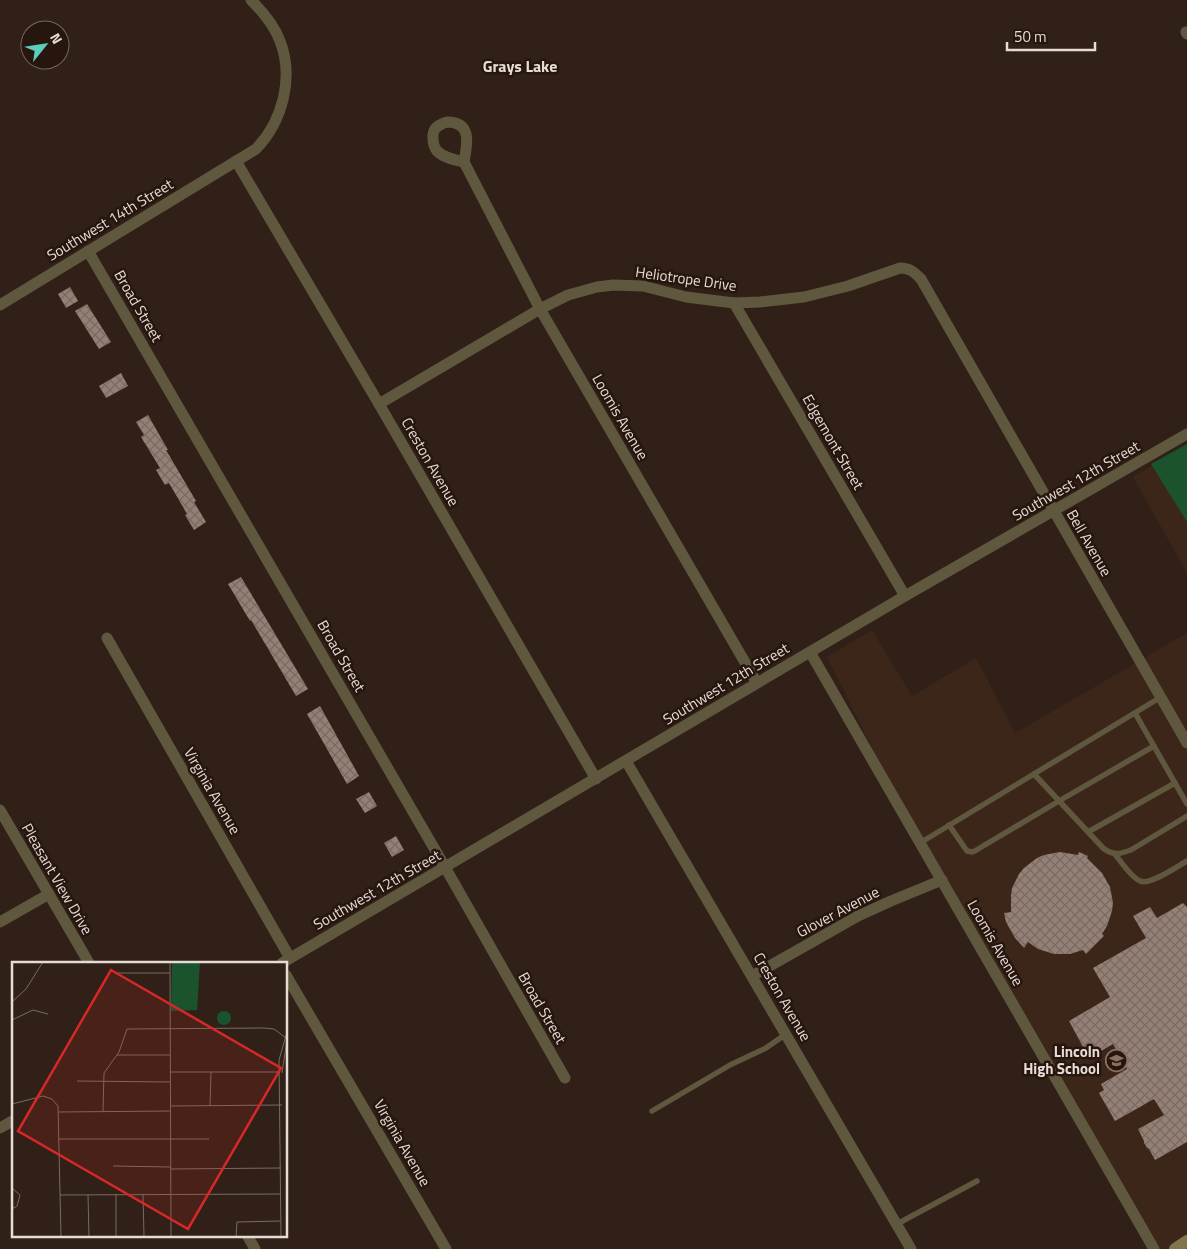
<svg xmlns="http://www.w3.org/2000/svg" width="1187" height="1249" font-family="'Titillium Web',sans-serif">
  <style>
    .built { fill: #3c2619 }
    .pitch { fill: #1a532e }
    .building { fill: url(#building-cross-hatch) }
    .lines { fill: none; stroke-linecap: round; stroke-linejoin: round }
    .service { stroke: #60583e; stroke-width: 5.5 }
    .minor { stroke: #60583e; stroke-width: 11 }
    .secondary { stroke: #82754b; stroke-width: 12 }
    .labels { text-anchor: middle; stroke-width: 5; stroke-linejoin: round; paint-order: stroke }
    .street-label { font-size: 15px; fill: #e6dbd5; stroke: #26160e }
    .poi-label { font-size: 15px; font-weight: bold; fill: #e6dbd5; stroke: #26160e; text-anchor: end }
    .neighbourhood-label { font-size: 16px; font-weight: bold; fill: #e6dbd5; stroke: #26160e }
    .inset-road { fill: none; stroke: #796b63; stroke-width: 1 }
    .view { fill: #d62828; fill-opacity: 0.15; stroke: #d62828; stroke-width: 2.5 }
    .inset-edge { fill: none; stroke: #e6dbd5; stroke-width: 2.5 }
  </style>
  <defs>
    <pattern id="building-cross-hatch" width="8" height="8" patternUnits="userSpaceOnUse" patternTransform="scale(1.25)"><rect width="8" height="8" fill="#958076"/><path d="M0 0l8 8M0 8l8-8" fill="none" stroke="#796a63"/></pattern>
  </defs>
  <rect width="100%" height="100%" fill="#302017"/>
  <g class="built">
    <polygon points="1187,444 1187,573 1133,477"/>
    <polygon points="872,630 912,696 976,658 1015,733 1187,633 1187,1241 1175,1249 1154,1249 909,823 827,657"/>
  </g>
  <polygon class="pitch" points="1187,444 1187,522 1151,464"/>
  <g class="building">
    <polygon points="70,287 78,301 66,308 58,294"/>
    <polygon points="87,304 111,342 99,349 75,311"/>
    <polygon points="121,373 128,386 106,398 99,386"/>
    <polygon points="148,415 168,450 166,450 196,501 194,502 206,522 194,530 185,515 187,514 169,483 165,485 156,470 160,468 141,437 144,435 136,422"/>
    <polygon points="241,577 308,689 296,696 251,620 250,621 228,584"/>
    <polygon points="320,706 359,776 347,784 307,714"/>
    <polygon points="369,792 377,806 365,813 356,799"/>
    <polygon points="396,836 404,850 392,857 384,843"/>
    <polygon points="1060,852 1078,855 1079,852 1088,856 1087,858 1102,873 1110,887 1113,903 1112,911 1107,926 1102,934 1104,936 1086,954 1083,950 1070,954 1054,954 1038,949 1028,942 1024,948 1015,938 1006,922 1004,913 1011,912 1011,896 1012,888 1019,874 1024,868 1037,858 1044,855"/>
    <polygon points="1183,903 1187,907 1187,1142 1155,1160 1149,1149 1147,1148 1144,1143 1144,1141 1138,1129 1164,1115 1154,1099 1115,1121 1099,1093 1104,1090 1101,1084 1127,1069 1113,1044 1089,1058 1069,1021 1110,997 1093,968 1146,938 1133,916 1150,907 1157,918"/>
  </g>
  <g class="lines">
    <g class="service">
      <polyline points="1135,713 1187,804"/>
      <path d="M1034,774L1103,848C1113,856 1120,854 1131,850L1187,816"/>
      <polyline points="949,825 967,851 973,852 1059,801 1154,746"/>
      <polyline points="1088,832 1175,783"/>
      <polyline points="920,843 1161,697"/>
      <path d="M1115,854C1121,862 1131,877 1140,881C1149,886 1178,866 1187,861"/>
      <polyline points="652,1111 730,1065 766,1048 786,1034"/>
      <polyline points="897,1224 977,1181"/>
    </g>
    <g class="minor">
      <polyline points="1186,32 1187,34"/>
      <path d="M447,122C473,122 467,145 464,162C455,160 444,158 437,151C434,147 433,143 433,139C432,128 438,125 447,122Z"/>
      <polyline points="236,161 379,404 596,779"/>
      <polyline points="464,162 540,309 757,683"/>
      <polyline points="88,251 445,867 565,1078"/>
      <polyline points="734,303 905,596"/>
      <path d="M0,305L256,149C283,121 294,77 280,41C274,25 263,12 251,0"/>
      <path d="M379,404L540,309L568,295L597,287L613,285L643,286L686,297L734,303L760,302L804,297L848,286L900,268C910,268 914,272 921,279L1187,743"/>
      <polyline points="107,638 290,958"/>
      <polyline points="810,652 1154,1249"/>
      <polyline points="626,761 911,1249"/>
      <polyline points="0,810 89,963"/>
      <polyline points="0,922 49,894"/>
      <polyline points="282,963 905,596 1187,434"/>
      <polyline points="286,975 446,1249"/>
      <polyline points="752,976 858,916 891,901 942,880"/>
      <polyline points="0,1128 14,1120"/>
      <polyline points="247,1235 255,1249"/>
    </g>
    <polyline class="secondary" points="1175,1249 1187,1241"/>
  </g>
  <defs>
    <symbol id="school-ring" viewBox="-11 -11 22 22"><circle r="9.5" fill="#26160e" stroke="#8d6e63" stroke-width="1.5"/><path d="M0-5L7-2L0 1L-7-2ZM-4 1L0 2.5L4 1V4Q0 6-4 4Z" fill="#8d6e63"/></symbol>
  </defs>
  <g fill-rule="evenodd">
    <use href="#school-ring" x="1104" y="1048" width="25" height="25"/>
  </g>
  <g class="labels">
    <g class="street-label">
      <text transform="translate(110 220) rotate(-31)" y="5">Southwest 14th Street</text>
      <text transform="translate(686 279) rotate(8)" y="5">Heliotrope Drive</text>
      <text transform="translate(138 306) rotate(60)" y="5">Broad Street</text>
      <text transform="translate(620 417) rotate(60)" y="5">Loomis Avenue</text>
      <text transform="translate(833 442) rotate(60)" y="5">Edgemont Street</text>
      <text transform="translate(430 462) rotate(60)" y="5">Creston Avenue</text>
      <text transform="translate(1076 481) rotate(-30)" y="5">Southwest 12th Street</text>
      <text transform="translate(1089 543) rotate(60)" y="5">Bell Avenue</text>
      <text transform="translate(341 656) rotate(60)" y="5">Broad Street</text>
      <text transform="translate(726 684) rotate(-31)" y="5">Southwest 12th Street</text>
      <text transform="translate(212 791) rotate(60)" y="5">Virginia Avenue</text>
      <text transform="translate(57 879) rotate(60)" y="5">Pleasant View Drive</text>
      <text transform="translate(377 890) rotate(-30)" y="5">Southwest 12th Street</text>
      <text transform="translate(838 912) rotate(-28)" y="5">Glover Avenue</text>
      <text transform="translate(995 943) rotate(60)" y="5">Loomis Avenue</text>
      <text transform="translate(782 997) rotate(60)" y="5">Creston Avenue</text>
      <text transform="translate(542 1008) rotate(60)" y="5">Broad Street</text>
      <text transform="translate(402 1143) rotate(60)" y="5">Virginia Avenue</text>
    </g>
    <g class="poi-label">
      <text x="1100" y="1057">Lincoln<tspan x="1100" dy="17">High School</tspan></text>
    </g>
    <g class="neighbourhood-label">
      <text x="520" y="72">Grays Lake</text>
    </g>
  </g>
  <g transform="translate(12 962)">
    <rect width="275" height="275" fill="#302017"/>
    <path d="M160,0H188L185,48L159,49ZM205 56a7 7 0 1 1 14 0a7 7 0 1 1-14 0Z" fill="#1a532e"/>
    <path class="inset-road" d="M158,0L159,275M103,11H158M0,40L14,27L31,0M0,58L21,48L36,52M105,93H158M158,110H268M270,111L275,78M65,119L158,120M0,142L31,134L40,137L46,144L49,275M159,144L270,143M198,144L199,110M91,149L92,111L107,90L115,67L252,66L262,67L274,76M47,150L159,149M47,177H197M101,204L159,205M159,207L269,206M0,226L8,233L5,244L0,247M104,232V275M131,232L132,275M48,233L269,232M76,233L77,275M224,275L225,260L269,259M269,275L267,98L275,70"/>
    <path class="view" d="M99,8L269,106L176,267L6,169Z"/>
    <rect width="275" height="275" class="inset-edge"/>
  </g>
  <g transform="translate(45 45) rotate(60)"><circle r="24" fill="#26160e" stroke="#73655e"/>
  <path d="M0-4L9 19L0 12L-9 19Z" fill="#5bcebc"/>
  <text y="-8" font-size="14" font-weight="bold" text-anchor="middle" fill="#e6dbd5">N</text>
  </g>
  <path d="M1007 42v8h88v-8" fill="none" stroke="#e6dbd5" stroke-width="2.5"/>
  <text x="1014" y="42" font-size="15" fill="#e6dbd5" stroke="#26160e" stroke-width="4" paint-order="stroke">50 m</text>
</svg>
